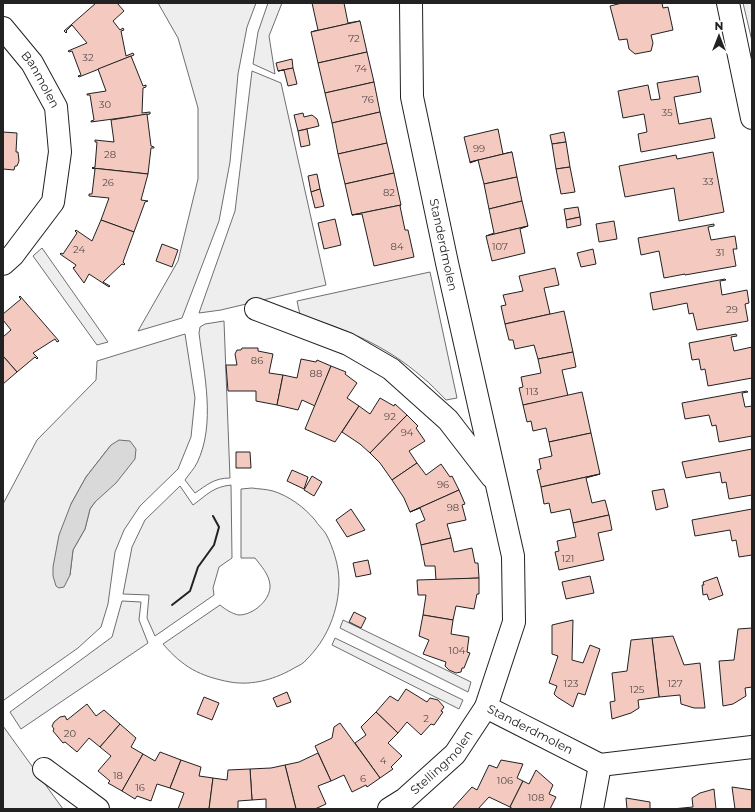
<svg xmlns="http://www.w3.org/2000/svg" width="755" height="812" font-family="Montserrat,sans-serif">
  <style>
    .green { fill: #eee; stroke: #6f6f6f; fill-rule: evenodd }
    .water { fill: #d9d9d9; stroke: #6f6f6f }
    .building { fill: #f3c9c0; stroke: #222 }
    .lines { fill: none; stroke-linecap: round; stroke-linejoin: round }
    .street-casing { stroke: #222; stroke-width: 24 }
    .street { stroke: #fff; stroke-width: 22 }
    .wall { stroke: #222; stroke-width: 2 }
    .labels { text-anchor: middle; stroke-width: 3; stroke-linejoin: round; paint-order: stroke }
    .number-label { font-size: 10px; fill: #564c4a }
    .street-label { font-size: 12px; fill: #222; stroke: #fff }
  </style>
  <rect width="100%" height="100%" fill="#fff"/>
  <g class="green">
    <polygon points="158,3 256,3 247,27 238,74 230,162 219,221 182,318 138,331 178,261 198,179 198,108 178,38"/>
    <polygon points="268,3 282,3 269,36 275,74 253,64 258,32"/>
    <polygon points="743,3 752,3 752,42 752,41"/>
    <polygon points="252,71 281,83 326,285 221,310 199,313 235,211"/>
    <polygon points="42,248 108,342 97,345 33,256"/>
    <path d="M430,272L457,398L446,400C438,392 431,384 422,377C387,346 344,328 300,315L297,301Z"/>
    <path d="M224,321L230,478C214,478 207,485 195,493L185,480C189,474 194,469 197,463C216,424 204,374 199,333L200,327L205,324Z"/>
    <path d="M185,334L195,398L191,437L178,469L140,506L124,530L115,552L108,604L101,627L78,648L4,700L3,697V504L37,440L96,380L97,361ZM111,445L95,502L90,509L85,529L73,550L70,575L71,504L86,477Z"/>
    <path d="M231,485L232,558L219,567L213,588L214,595L155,636L147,618L149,595L123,594L132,547L145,520L180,486L193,505C208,494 213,487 231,485Z"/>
    <path d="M252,488C258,489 266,489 273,491C289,496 304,507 315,520C318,525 323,529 326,534C333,547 339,566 339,581C339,610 327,640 306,660C304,663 300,665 296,667C276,679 253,686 230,682C199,676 183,667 163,644L220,605C225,609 232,614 239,615C253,615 271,600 270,585C269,574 261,566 255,558H241V489Z"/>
    <polygon points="122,601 141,602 139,620 148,643 21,729 10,712 112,637"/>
    <polygon points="343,620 471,682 468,692 340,628"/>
    <polygon points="335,638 463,700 459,709 332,645"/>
    <polygon points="3,726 63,809 3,809"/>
  </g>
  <polygon class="water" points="119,440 130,441 136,449 135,459 116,483 95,502 90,509 85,529 73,550 70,575 64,587 59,588 56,586 53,576 53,567 59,535 71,504 86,477 111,445"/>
  <g class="building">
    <polygon points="96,3 117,3 124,11 113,21 120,30 123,28 124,30 121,31 126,56 133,53 134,55 79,77 78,76 81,75 72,51 69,52 68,51 87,43 72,25 66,31 67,32 66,33 64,31"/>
    <polygon points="312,3 344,3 348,23 360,21 311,32 318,30"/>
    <polygon points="622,3 662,3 663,8 668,7 673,30 651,35 653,43 651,51 635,54 629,49 627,39 619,40 610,6"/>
    <polygon points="360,21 367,52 318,63 311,32"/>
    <polygon points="367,52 374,82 325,93 318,63"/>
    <polygon points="131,56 143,86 146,85 146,87 143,88 142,113 150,112 150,114 91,122 91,121 94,120 90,95 87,95 87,94 106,91 98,69"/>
    <polygon points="292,59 293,68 278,71 276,63"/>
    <polygon points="293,68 297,84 288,86 284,70 278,71"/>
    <polygon points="698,76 701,92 674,97 679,124 711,118 715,138 641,152 638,134 647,132 644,114 623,118 618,91 648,85 651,100 660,99 657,83"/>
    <polygon points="374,82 380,112 332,123 325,93"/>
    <polygon points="380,112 387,143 338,154 332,123"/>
    <polygon points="303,113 304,117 312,115 317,119 319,126 298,131 294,115"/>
    <polygon points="147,114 151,146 154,147 154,148 151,148 148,174 92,168 95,167 97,142 95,142 95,140 114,142 111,120"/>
    <polygon points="307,129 310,145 301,147 298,131"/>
    <polygon points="498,129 503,154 512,152 470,162 464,137"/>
    <polygon points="3,132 17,133 16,152 18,152 19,161 17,166 15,166 14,170 3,169"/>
    <polygon points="564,132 566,142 552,144 550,135"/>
    <polygon points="566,142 570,167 556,169 552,144"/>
    <polygon points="387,143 394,173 345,184 338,154"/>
    <polygon points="512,152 517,177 484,184 478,160 470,163 470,162"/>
    <polygon points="713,152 724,212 679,221 674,188 625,197 619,166 676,155 677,159"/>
    <polygon points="570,167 575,192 561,194 556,169"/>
    <polygon points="92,168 148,174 141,200 148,201 145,202 134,232 101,220 109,198 89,196 89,194 92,194 95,169"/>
    <polygon points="394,173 401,205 352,215 345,184"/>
    <polygon points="317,174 320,189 311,192 308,176"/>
    <polygon points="517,177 522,201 489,209 484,184"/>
    <polygon points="320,189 324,206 315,208 311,192"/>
    <polygon points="522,201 528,226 486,236 494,233 489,209"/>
    <polygon points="401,205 400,206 405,230 408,230 414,257 374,266 362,214 352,215"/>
    <polygon points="578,207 580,217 566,220 564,209"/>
    <polygon points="580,217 581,225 567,228 566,220"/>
    <polygon points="335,219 341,245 324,249 318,223"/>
    <polygon points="101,220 134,232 123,262 125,264 124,265 122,264 103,282 110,286 109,287 89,274 84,283 73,268 74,267 74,268 76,265 60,254 61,253 63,254 77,233 75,231 76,230 92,241"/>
    <polygon points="614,221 617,239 599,242 596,224"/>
    <polygon points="714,224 714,226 708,227 711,240 735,236 737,249 733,249 736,266 685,275 685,274 664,278 659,251 641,255 638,238"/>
    <polygon points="528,226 520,229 525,253 492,261 486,236"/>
    <polygon points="162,244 178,250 172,267 156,261"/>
    <polygon points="593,249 596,264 581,267 577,253"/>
    <polygon points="555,268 559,285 544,288 550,314 505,324 501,306 506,305 503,295 523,291 519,276"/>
    <polygon points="725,279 726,280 720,281 722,295 747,290 749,303 745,304 748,321 697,330 693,313 689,314 687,303 653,310 650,293"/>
    <polygon points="20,296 59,341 57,342 55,339 33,353 38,358 37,359 35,357 17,372 3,356 3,337 11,330 3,320 3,314 21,299 19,297"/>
    <polygon points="564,311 573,352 538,359 534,345 515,349 513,340 509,340 505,324"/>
    <polygon points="736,334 737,336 731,337 734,351 752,347 752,378 708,386 705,369 701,370 699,359 692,360 689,343"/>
    <polygon points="242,348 258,348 258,351 273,354 269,373 283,375 277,405 256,401 256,391 228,391 226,365 237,365 235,354 237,350 241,350"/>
    <polygon points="573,352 576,367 562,370 568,396 523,405 519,388 523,387 521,377 541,373 538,359"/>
    <polygon points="3,356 17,372 3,384"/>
    <polygon points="301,359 316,362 317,360 331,366 315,406 302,400 298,410 277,405 283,375 297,378"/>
    <polygon points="331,366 346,372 345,374 357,383 347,398 359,406 335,442 305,429"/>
    <polygon points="747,391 748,392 742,393 745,407 752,406 752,436 719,442 716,425 712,426 709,415 685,419 682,403"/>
    <polygon points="582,392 591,433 549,442 546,428 533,431 531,421 527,422 523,405"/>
    <polygon points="380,398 394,406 395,404 407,415 370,453 360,444 342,432 359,406 370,414"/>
    <polygon points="407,415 418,426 416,428 425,441 409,451 417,463 392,480 380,463 370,453"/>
    <polygon points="591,433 600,474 541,487 537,470 541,469 539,459 552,456 549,442"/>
    <polygon points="752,449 752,495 729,499 726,482 722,483 720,472 686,478 682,462"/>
    <polygon points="236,452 250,452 251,468 236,468"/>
    <polygon points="417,463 426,475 441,464 450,477 452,476 459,490 410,512 404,498 392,480"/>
    <polygon points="292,470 308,477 304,489 287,481"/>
    <polygon points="600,474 586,478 592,503 605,500 609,515 573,523 570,509 551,513 549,503 544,504 541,487"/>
    <polygon points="312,476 322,482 314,496 304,490"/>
    <polygon points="664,489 668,507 656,510 652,491"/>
    <polygon points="459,490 465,504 462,505 466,520 447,524 451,538 421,545 416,524 425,520 420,508 410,512"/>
    <polygon points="351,509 365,530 347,537 336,520"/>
    <polygon points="752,509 752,555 739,557 736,540 732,541 730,530 695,536 692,520"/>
    <polygon points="609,515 612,530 598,533 604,560 559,570 555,552 559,551 557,541 576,537 573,523"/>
    <polygon points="451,538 454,552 472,548 475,563 478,563 479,578 436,580 435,566 425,566 421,545"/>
    <polygon points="368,560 371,574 356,577 353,563"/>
    <polygon points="590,576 594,593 566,599 562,582"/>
    <polygon points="717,577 723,595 709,600 707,594 703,595 702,585 704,585 703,582"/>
    <polygon points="479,578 479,594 477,594 474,609 456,606 453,620 423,615 426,595 418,595 417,580"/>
    <polygon points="354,612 366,618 361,628 349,622"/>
    <polygon points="423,615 453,620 451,634 469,637 467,652 470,653 464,668 462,668 461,672 456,673 449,670 445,666 446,662 423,654 429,640 419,636"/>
    <polygon points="573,620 572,660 583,663 590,645 600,649 585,695 578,693 573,707 557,697 554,694 557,686 549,683 558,656 552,654 552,625"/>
    <polygon points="752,628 752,687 745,688 746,696 733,704 723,706 719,661 734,660 738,629"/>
    <polygon points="673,636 684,665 700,663 705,708 694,708 681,704 680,695 659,697 652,638"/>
    <polygon points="652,638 659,697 638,700 639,708 631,713 612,719 610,702 615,701 612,673 627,671 631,640"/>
    <polygon points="406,689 427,702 430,698 438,700 444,707 441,711 443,712 434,725 431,724 421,735 407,722 398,733 376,712 390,696 398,701"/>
    <polygon points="287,692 291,702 277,707 273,698"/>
    <polygon points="204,697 219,703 212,720 197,714"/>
    <polygon points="87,704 96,716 104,710 120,724 100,747 89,738 77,752 65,742 63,743 53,731 54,729 52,726 54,722 60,717 65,716 67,720"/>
    <polygon points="376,712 398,733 388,743 402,756 391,767 393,769 380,778 355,743 366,735 361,727"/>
    <polygon points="340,723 380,778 367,787 366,785 352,792 344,775 331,781 315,746 332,738 334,727"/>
    <polygon points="120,724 136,738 131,747 143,754 122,791 108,783 110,781 98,771 111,756 100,747"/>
    <polygon points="160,752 181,760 170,788 157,784 151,801 137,796 135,799 122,791 143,754 155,761"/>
    <polygon points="318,753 331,781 318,786 326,804 315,809 296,809 285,765 299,762"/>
    <polygon points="181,760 201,767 199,776 213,778 209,809 178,809 184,793 170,788"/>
    <polygon points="501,760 523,764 517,778 523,781 510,807 489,797 478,809 452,809 472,787 477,790 489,765 497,768"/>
    <polygon points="285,765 296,809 266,809 266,799 252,800 250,769 271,768"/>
    <polygon points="250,769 252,800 238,801 238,809 209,809 213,778 227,780 228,770"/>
    <polygon points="536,770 553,785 549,794 556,797 550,809 513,809 510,807 523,781 529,784"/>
    <polygon points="732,787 752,790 752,809 735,809"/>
    <polygon points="714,789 716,809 672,809 693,807 692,798 700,793"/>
    <polygon points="626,798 650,802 650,809 627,809"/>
  </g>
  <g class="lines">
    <defs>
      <g id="street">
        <path id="s1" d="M411,3L412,97L447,263L513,556L514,622L486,707L600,765L752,747"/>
        <polyline points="728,3 752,118"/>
        <path id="s2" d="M3,28L32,63L56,107L60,152L53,202L13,255L3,264"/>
        <polyline points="256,309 348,344 391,369 448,420 492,477"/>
        <polyline points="44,769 98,809"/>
        <path id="s3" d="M389,809L405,799L455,754L486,707"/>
        <polyline points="592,809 600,765"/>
      </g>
    </defs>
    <use href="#street" class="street-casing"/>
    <use href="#street" class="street"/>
    <polyline class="wall" points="172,605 190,591 198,567 214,545 219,527 213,516"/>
  </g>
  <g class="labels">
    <g class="number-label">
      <text x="354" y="42">72</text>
      <text x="88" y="61">32</text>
      <text x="361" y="72">74</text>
      <text x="368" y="103">76</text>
      <text x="105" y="108">30</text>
      <text x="667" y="116">35</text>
      <text x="479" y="152">99</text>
      <text x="110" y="158">28</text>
      <text x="708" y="185">33</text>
      <text x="108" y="186">26</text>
      <text x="389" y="196">82</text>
      <text x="397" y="250">84</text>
      <text x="500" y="250">107</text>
      <text x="79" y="253">24</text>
      <text x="720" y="256">31</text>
      <text x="732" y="313">29</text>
      <text x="257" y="364">86</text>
      <text x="316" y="377">88</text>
      <text x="532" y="395">113</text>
      <text x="390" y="420">92</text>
      <text x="407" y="436">94</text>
      <text x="443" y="488">96</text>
      <text x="453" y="511">98</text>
      <text x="568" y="562">121</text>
      <text x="457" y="654">104</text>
      <text x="571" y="687">123</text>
      <text x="675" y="687">127</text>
      <text x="637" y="693">125</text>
      <text x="426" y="722">2</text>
      <text x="70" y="737">20</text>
      <text x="383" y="764">4</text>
      <text x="118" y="779">18</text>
      <text x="363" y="782">6</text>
      <text x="505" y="784">106</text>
      <text x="140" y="791">16</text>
      <text x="536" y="801">108</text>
    </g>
    <g class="street-label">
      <text dy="4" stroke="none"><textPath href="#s2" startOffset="64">Banmolen</textPath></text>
      <text dy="4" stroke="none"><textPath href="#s1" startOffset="245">Standerdmolen</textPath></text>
      <text dy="4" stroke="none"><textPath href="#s1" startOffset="769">Standerdmolen</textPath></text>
      <text dy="4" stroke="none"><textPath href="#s3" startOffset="71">Stellingmolen</textPath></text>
    </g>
  </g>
  <rect width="755" height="812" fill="none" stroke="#222222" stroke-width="8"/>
  <g transform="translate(719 36)" stroke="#ffffff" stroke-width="3" paint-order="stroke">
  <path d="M0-3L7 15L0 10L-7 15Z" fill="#222222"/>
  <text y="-6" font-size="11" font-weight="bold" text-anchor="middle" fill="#222222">N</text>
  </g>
</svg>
